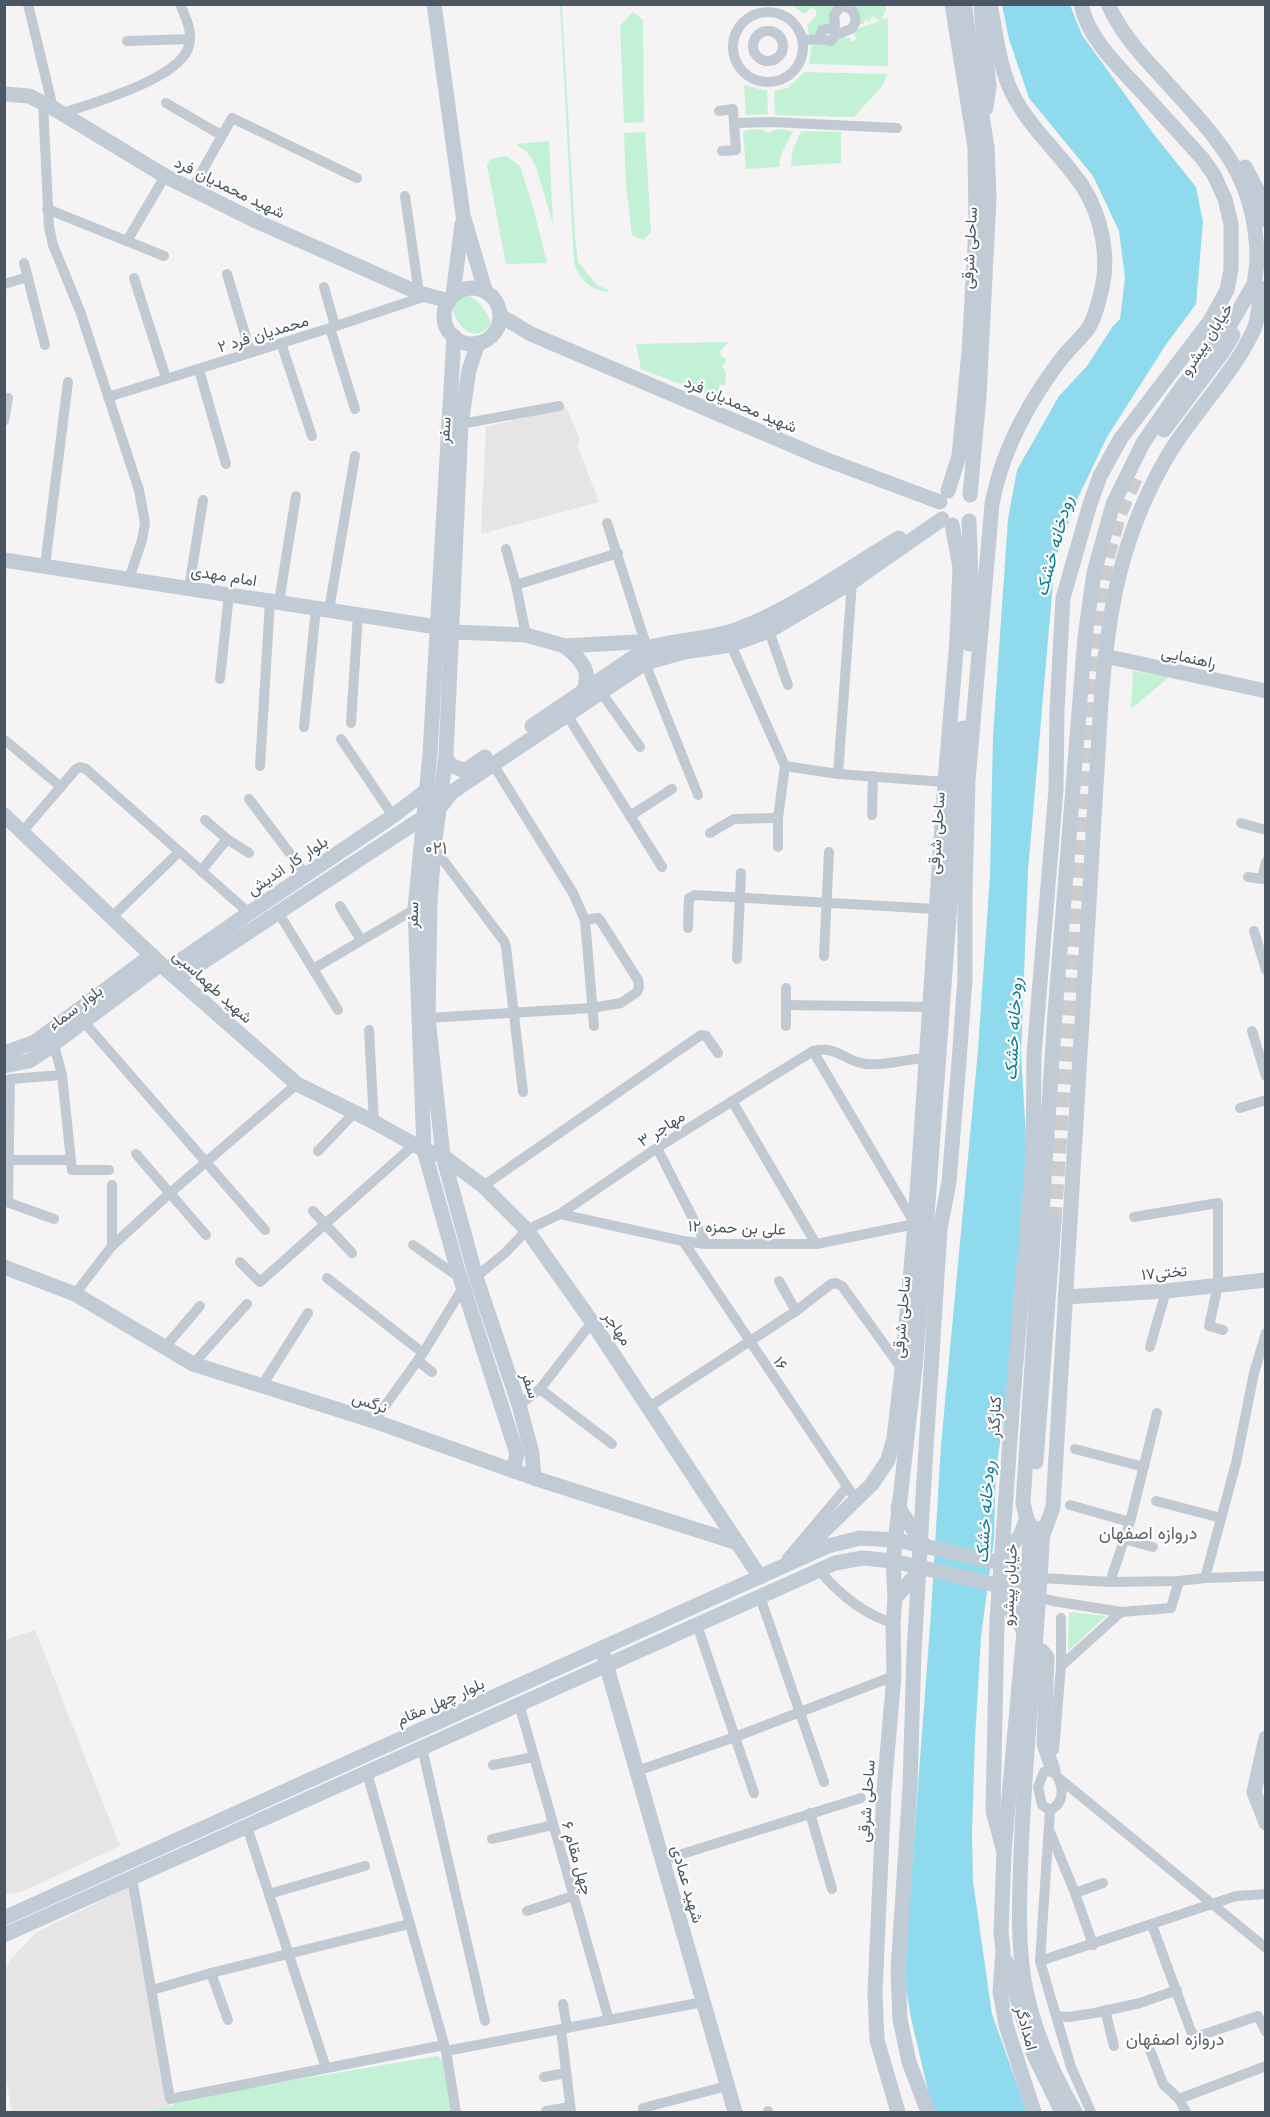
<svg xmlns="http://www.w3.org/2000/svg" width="1270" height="2117" font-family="'DM Sans',Vazirmatn,sans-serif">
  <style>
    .education { fill: #e6e4e5 }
    .green { fill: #c3f1d5 }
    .water { fill: #90daee }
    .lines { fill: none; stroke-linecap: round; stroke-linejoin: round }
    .secondary-tunnel { stroke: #caccce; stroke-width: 15; stroke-dasharray: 15 8; stroke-linecap: butt }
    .street { stroke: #c1cad2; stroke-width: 10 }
    .secondary { stroke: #c1cbd6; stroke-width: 15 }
    .secondary-bridge { stroke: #c1cbd6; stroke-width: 15 }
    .labels { text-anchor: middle; stroke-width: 4.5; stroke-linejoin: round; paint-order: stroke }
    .street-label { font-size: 16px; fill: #4a5661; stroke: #fff }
    .water-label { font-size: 18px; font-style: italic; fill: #0c7c9b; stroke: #fff }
    .neighbourhood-label { font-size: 18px; fill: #5f6368; stroke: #fff }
  </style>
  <rect width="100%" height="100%" fill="#f5f3f3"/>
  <g class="education">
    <polygon points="566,407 580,440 577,445 599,502 481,534 486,427"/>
    <polygon points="35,1630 120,1846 19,1893 5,1894 5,1640"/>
    <polygon points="129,1887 170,2107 142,2112 12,2112 5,2075 4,1972 11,1959 37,1932"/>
  </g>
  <g class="green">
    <path d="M560,5H562L575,236L578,262L597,285L609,290L608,292C590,290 580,280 574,263Z"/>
    <path d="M792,5H840C834,20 828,33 810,36L807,25L816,16V10L812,7L804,14Z"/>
    <polygon points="857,5 886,5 886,10 881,20 888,18 888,66 809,64 812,44 845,35 846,38 850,38 851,42 856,40 854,30 880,21 872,16 869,22 866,19 863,24 858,23 854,7"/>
    <polygon points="633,12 643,20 644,122 624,123 620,26"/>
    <polygon points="804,72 887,74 883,85 854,117 775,115 774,91 788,88"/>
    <polygon points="744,85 767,91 768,114 746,115"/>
    <polygon points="761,129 769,133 777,129 793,131 781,155 779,167 746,169 743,133 746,130"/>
    <polygon points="801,131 841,132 841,163 791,166 792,152"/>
    <polygon points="645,132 651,232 643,240 632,235 626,185 624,133"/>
    <polygon points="549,141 553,224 535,164 527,152 516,144"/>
    <polygon points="506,156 520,166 533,207 547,263 506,264 487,165 490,159"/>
    <path d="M466,294C478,299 489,313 491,325C473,344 458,328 452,308L459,298Z"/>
    <polygon points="728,342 720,352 721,356 727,360 722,366 726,372 725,385 720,385 717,396 701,392 641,369 636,344"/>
    <polygon points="1133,671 1169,677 1131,709"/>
    <polygon points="1069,1612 1106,1616 1068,1651"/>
    <polygon points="437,2056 444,2061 452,2112 142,2112 170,2107 182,2099"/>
  </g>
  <polygon class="water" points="1002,5 1070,5 1082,35 1152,132 1196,187 1203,222 1196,304 1165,346 1107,437 1076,502 1055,559 1028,871 1021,1053 1027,1155 1011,1366 996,1470 994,1539 981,1637 975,1738 972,1835 973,1881 992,2014 1027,2112 933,2112 911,2018 905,1983 906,1946 931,1613 941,1445 978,1050 990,875 993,736 1008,519 1017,470 1059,396 1087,366 1113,326 1120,319 1125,278 1119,231 1093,176 1029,98 1009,39"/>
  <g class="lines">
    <polyline class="secondary-tunnel" points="1054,1222 1084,784 1101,593 1107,558 1119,515 1138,472"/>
    <g class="street">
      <polyline points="28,4 53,108"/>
      <circle cx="768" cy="47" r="35"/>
      <circle cx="768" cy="46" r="15"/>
      <path d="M803,40L819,39L822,30L833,28L835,25L834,15L841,6L850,8C856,15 858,22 851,29L835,35L831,41L819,39"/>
      <polyline points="127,41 190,39"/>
      <polyline points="43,103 49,227 53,245 80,311 139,490 145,523 142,540 129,579"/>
      <polyline points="166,103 221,135"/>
      <polyline points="719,111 733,109 734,123 771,122 897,128"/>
      <path d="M63,113C93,103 175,80 188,49C194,33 186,19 180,4"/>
      <polyline points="722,151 736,150 734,123"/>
      <polyline points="192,189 232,118 357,178"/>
      <polyline points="405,196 419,293"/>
      <polyline points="47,209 164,256"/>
      <polyline points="127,241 165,176"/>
      <polyline points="24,263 45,345"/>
      <polyline points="227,274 250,351"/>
      <polyline points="134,278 166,378"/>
      <polyline points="4,284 28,277"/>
      <polyline points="324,287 335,326"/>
      <polyline points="330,328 355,409"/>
      <polyline points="281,343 312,436"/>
      <polyline points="199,370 226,464"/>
      <polyline points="108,397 330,328 426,296"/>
      <polyline points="4,421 8,398"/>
      <polyline points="461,424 559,406"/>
      <polyline points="607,523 647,648"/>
      <polyline points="506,549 516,585 526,635"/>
      <polyline points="45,566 68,382"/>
      <polyline points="516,585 618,553"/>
      <polyline points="189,588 203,500"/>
      <polyline points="279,602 296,496"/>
      <polyline points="329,610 355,456"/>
      <polyline points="769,631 788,685"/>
      <polyline points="731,645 785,766"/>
      <polyline points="645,663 698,795"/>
      <polyline points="220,679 229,594"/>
      <polyline points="601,692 640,747"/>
      <polyline points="567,715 662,867"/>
      <polyline points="351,723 358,614"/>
      <polyline points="304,727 316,608"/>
      <polyline points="341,739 393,816"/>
      <polyline points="6,741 61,787"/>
      <polyline points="493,764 573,893 585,920 594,1026"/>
      <polyline points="260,766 270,601"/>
      <polyline points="785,766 838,774 945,782"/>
      <polyline points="838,774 852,582"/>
      <polyline points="249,799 306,875"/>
      <polyline points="872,815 873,776"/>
      <polyline points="630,816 672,789"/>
      <polyline points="205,820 227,839 249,853"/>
      <polyline points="1241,823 1266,830"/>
      <polyline points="23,831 76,769 80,767 86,769 249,913"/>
      <polyline points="710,833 734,819 778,818"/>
      <polyline points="778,847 778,818 785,766"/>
      <polyline points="434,848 504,941 506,947 523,1092"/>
      <polyline points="201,871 227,839"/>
      <polyline points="1248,877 1262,879 1266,862"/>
      <polyline points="340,906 361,940"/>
      <polyline points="278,912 338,1010"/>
      <polyline points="111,918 179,852"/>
      <polyline points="688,928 689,898 695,895 936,909"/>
      <polyline points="1254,931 1266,970"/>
      <polyline points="824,956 829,852"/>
      <polyline points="737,959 741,873"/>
      <polyline points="313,969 415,909"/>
      <polyline points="786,1005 930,1007"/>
      <polyline points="428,1018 592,1008 621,1003 637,992 639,987 638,980 600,920 598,918 585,920"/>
      <polyline points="84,1022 265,1230"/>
      <polyline points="786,1026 786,988"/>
      <polyline points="369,1030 374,1122"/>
      <polyline points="1252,1031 1266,1076"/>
      <polyline points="54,1045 62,1075 72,1170 109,1170"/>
      <polyline points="732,1101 816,1244"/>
      <polyline points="1240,1108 1266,1100"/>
      <polyline points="657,1148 706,1244"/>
      <polyline points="318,1151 355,1112"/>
      <polyline points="136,1154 206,1235"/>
      <polyline points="9,1160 71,1160"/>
      <polyline points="112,1185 112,1246"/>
      <polyline points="483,1186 701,1035 706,1036 718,1053"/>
      <polyline points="4,1201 54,1219"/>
      <polyline points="8,1202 10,1079 62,1075"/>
      <polyline points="313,1211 352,1253"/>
      <polyline points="560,1214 683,1241 706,1244 816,1244 915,1224 813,1051"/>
      <polyline points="1134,1217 1218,1203 1218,1285 1209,1326 1223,1330"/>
      <polyline points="683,1241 857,1501"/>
      <polyline points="413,1245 453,1273 458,1271"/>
      <polyline points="240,1262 260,1282 415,1144"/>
      <path d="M476,1277L505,1253L527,1230L560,1214L657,1148L813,1051C838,1045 844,1062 866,1064C886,1066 906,1059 926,1058"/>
      <polyline points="327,1278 423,1353"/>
      <polyline points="779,1281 796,1311"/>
      <polyline points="75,1294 112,1246 170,1193 297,1084"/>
      <polyline points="165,1347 200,1306"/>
      <polyline points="1150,1347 1166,1291"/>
      <polyline points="418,1361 432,1372"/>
      <polyline points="193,1364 247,1304"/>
      <polyline points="261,1387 308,1313"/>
      <polyline points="540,1389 612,1444"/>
      <polyline points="519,1405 540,1389 592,1322"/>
      <polyline points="649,1407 796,1311 831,1284 836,1283 842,1286 902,1369"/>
      <polyline points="374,1421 423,1353 464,1286"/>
      <polyline points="1075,1449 1144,1467"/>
      <polyline points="1156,1501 1221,1518"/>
      <polyline points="1070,1505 1130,1522"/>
      <polyline points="1124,1539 1153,1547"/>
      <polyline points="787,1558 847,1487"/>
      <path d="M819,1570C839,1594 863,1614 893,1623"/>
      <polyline points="1041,1578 1110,1582 1179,1581 1205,1578 1266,1576"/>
      <polyline points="1205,1578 1236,1463 1254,1373 1266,1333"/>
      <polyline points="1110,1582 1130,1522 1157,1413"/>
      <polyline points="1034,1595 1053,1601 1121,1612 1171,1608 1179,1581"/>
      <polyline points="760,1597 824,1782"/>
      <polyline points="697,1625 754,1793"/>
      <polyline points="1061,1666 1121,1612"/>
      <polyline points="519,1704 609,2020"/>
      <polyline points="422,1748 485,2021"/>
      <polyline points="1054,1750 1061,1666 1061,1618"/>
      <polyline points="493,1765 534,1757"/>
      <path d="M1053,1770C1063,1783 1067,1802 1050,1810L1042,1805L1038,1787L1044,1772Z"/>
      <polyline points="637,1771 735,1737 894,1676"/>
      <polyline points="367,1773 446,2051 456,2112"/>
      <polyline points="1060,1779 1266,1948"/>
      <polyline points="1050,1810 1040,1961 1071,2067 1091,2112"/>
      <polyline points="810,1813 832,1889"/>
      <polyline points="247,1827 326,2068"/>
      <polyline points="1050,1832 1075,1893 1093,1945"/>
      <polyline points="492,1839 553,1825"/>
      <polyline points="663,1860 861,1798"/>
      <polyline points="132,1878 170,2099 444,2045"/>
      <polyline points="1075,1893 1103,1883"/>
      <polyline points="269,1894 365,1866"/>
      <polyline points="527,1911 573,1896"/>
      <polyline points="1152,1925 1192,2034 1199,2036 1258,2016 1266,2032"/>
      <polyline points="1040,1961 1236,1896 1266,1894"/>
      <polyline points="211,1973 228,2020"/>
      <polyline points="152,1990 211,1973 409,1924"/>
      <polyline points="563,2004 567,2028"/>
      <polyline points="1105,2010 1114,2046"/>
      <polyline points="1057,2016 1069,2017 1095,2013 1140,2003 1177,1990"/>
      <polyline points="561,2029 571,2112"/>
      <polyline points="1149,2047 1163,2084 1179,2099 1186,2112"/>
      <polyline points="446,2051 703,2002"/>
      <polyline points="544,2077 566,2073"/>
      <polyline points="1179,2099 1266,2066"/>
      <polyline points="546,2111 570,2107"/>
      <polyline points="768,2111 768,2112"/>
      <polyline points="644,2112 643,2108 727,2086"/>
    </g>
    <g class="secondary">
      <polyline points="434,4 463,215 485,290"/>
      <polyline points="964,4 987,147 989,198 979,396 970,495"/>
      <path d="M1108,4C1120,31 1139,53 1159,74C1213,135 1256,171 1257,258C1257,270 1254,283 1252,295"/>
      <polyline points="981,7 989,86 986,108"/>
      <polyline points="4,94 29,96 53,108 165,176 256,221 419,293 449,301"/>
      <polyline points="1245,167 1259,193 1266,220"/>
      <circle cx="472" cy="316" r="28"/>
      <polyline points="453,295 462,224"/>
      <polyline points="501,316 531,334 822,458 940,502"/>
      <polyline points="454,336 430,754 415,909 424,1150 458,1271 517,1454 513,1471"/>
      <polyline points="478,343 469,370 461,424 446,755 434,848 430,902 428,1018 443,1156 476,1277 519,1405 532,1453 534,1478"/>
      <polyline points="1164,430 1222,353 1233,335"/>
      <polyline points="948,491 959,456 969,352 976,226 975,147 952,4"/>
      <polyline points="969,521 972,611 969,644"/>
      <polyline points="4,560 437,627"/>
      <polyline points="453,632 526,635 565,646 635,642 647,648"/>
      <path d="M565,646C580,659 593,670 583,692"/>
      <polyline points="1105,656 1266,691"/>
      <path d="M532,726L647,648C677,639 708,640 738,629C794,608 847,569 899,538"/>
      <polyline points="446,758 451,765 462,770 469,768 485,757"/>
      <polyline points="441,806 452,792 645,663 684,652 731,645 769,631 852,582 942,519"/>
      <polyline points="4,815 167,970 297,1084 374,1122 424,1150 443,1156 483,1186 527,1230 592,1322 760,1577"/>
      <polyline points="167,970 249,913 393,816 427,790"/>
      <polyline points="177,979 424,817"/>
      <polyline points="4,1053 35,1042 152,955"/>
      <polyline points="4,1066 29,1061 43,1052 161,964"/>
      <polyline points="4,1267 75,1294 193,1364 374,1421 534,1478 738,1543"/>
      <polyline points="1065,1297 1166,1291 1266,1280"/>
      <polyline points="1036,1462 1054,1222"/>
      <polyline points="1031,1525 1024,1631 1004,1852 1001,1932 1003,1950 1000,1992 1006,2025 1034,2112"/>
      <path d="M1043,1527C1038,1628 1027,1730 1022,1831C1020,1879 1016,1944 1026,1990C1035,2034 1053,2074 1075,2112"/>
      <polyline points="1030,1533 1023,1503 1055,1013 1085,637 1094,573 1113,504 1143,443 1179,391 1231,323 1253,286"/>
      <path d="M1043,1535L1053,1507L1101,702C1108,611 1120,538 1167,457C1192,414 1234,374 1254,329C1259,317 1259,301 1261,288"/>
      <polyline points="792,1562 872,1484 888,1460 894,1438 902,1370 915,1224 945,782 957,639 960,567 952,525"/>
      <polyline points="1035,1649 1042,1651 1047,1657 1044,1744 1053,1770"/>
      <polyline points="604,1657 735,2112"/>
      <polyline points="1266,1738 1254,1792 1266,1823"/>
      <path d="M1004,1852L993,1811L997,1620L1013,1398L1033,1159L1034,1055L1056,789L1057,711L1063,598L1090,504L1100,476L1121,438L1210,321L1227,290L1231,270V224L1225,199L1214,175L1202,158C1182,136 1162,114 1142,92C1119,67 1088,39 1081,4"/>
      <polyline points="4,1918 828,1546 860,1538 896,1540"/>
      <polyline points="4,1935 835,1563 863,1558 893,1561"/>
      <polyline points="1006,1961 1034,2055 1062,2112"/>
      <polyline points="898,2112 877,2040 875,1993 884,1790 894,1676 893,1623 895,1598 893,1561 915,1367 921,1297 963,728"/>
      <path d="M928,2112L909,2062L900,2019L898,1970L910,1786L914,1652L924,1480L940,1229L949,1182L959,1062L965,978V892L968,781L992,504C1002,451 1029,401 1062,358C1070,348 1079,340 1087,330C1094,321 1098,304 1101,292C1110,258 1102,217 1083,187C1061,154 1030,129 1012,93C999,66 996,33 990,4"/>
    </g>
    <g class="secondary-bridge">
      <polyline points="898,1507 925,1547"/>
      <polyline points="896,1540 996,1562 1028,1572"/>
      <polyline points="893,1561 1026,1592"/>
      <polyline points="996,1562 1020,1536 1027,1518"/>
      <polyline points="995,1584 1024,1631"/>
      <polyline points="895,1598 923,1567"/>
    </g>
  </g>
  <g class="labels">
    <g class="street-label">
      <text transform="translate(230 187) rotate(26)" y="6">شهید محمدیان فرد</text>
      <text transform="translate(969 248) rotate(-87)" y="6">ساحلی شرقی</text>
      <text transform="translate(263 333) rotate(-17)" y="6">۲ محمدیان فرد</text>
      <text transform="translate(1206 339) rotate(-57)" y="6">خیابان پیشرو</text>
      <text transform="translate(741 404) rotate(23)" y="6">شهید محمدیان فرد</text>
      <text transform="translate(444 430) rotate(-86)" y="6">سفر</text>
      <text transform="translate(224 575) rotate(9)" y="6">امام مهدی</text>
      <text transform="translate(1189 657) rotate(12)" y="6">راهنمایی</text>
      <text transform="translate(936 833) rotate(-86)" y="6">ساحلی شرقی</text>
      <text transform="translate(287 865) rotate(-34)" y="6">بلوار کار اندیش</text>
      <text transform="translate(412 915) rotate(-88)" y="6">سفر</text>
      <text transform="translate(213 986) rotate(42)" y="6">شهید طهماسبی</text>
      <text transform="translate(75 1007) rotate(-37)" y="6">بلوار سماء</text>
      <text transform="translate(661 1128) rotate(-33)" y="6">۳ مهاجر</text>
      <text transform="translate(737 1227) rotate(2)" y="6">۱۲ علی بن حمزه</text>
      <text transform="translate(1164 1272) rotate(-5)" y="6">تختی۱۷</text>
      <text transform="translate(901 1317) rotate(-85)" y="6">ساحلی شرقی</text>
      <text transform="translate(618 1328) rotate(56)" y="6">مهاجر</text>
      <text transform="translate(781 1363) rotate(56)" y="6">۱۶</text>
      <text transform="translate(531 1385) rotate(72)" y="6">سفر</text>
      <text transform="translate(370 1402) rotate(18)" y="6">نرگس</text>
      <text transform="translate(994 1417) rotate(-87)" y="6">کنارگذر</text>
      <text transform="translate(1009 1585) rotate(-87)" y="6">خیابان پیشرو</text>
      <text transform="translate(440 1701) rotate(-24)" y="6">بلوار چهل مقام</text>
      <text transform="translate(866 1801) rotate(-86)" y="6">ساحلی شرقی</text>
      <text transform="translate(578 1858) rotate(74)" y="6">چهل مقام ۶</text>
      <text transform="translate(688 1884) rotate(74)" y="6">شهید عمادی</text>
      <text transform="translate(1027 2028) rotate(75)" y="6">امدادگر</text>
    </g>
    <g class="water-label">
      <text transform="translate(1054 546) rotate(-75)" y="6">رودخانه خشک</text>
      <text transform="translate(1013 1029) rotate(-87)" y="6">رودخانه خشک</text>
      <text transform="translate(985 1512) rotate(-86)" y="6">رودخانه خشک</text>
    </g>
    <g class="neighbourhood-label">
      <text x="436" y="854">۰۲۱</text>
      <text x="1148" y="1539">دروازه اصفهان</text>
      <text x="1175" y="2045">دروازه اصفهان</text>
    </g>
  </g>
  <rect width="1270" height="2117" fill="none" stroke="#4a5661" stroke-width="12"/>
</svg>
